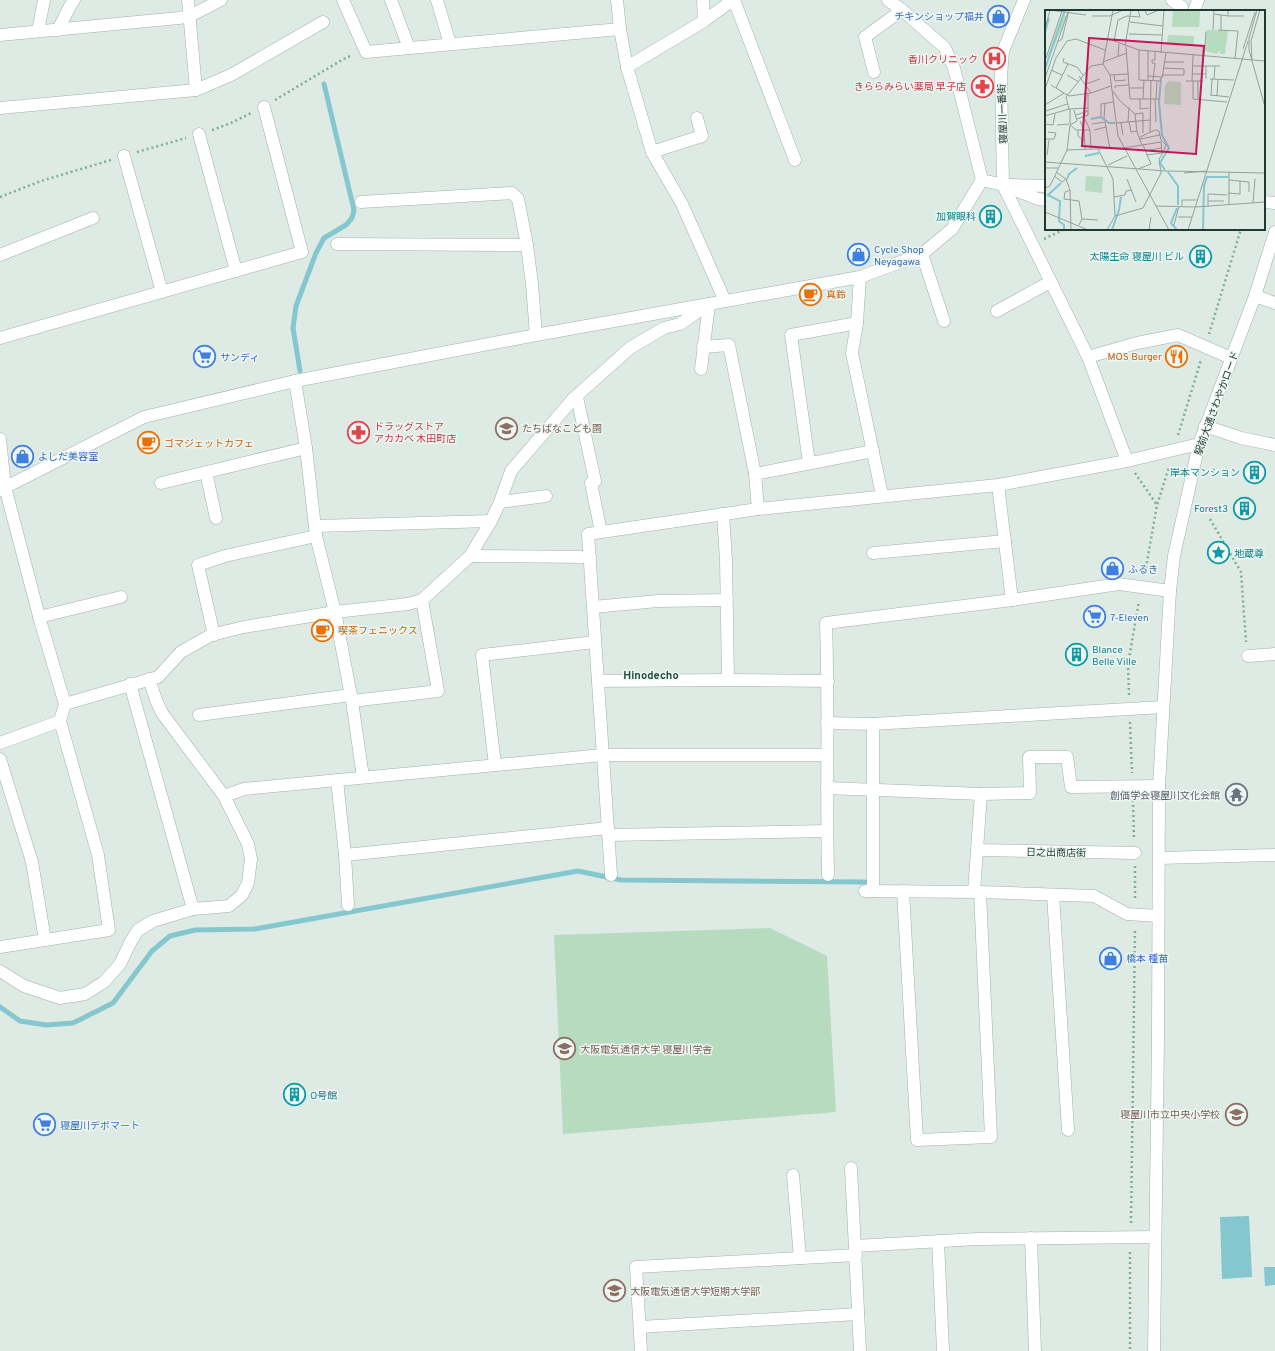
<svg xmlns="http://www.w3.org/2000/svg" width="1275" height="1351" font-family="Overpass,'Noto Sans JP',sans-serif">
  <style>
    .green { fill: #b6dbbf }
    .water { fill: #85c7cf }
    .lines { fill: none; stroke-linecap: round; stroke-linejoin: round }
    .stream { stroke: #85c7cf; stroke-width: 5 }
    .minor-casing { stroke: #a1b1ab; stroke-width: 13 }
    .path { stroke: #7ead9c; stroke-width: 2.5; stroke-dasharray: 2 3; stroke-linecap: butt }
    .minor { stroke: #fff; stroke-width: 12 }
    .labels { text-anchor: middle; stroke-width: 3; stroke-linejoin: round; paint-order: stroke }
    .shop-label { font-size: 10px; fill: #366cbe; stroke: #eef6f2; text-anchor: start }
    .health-label { font-size: 10px; fill: #be3a42; stroke: #eef6f2; text-anchor: end }
    .street-label { font-size: 10px; fill: #203931; stroke: #eef6f2 }
    .culture-label { font-size: 10px; fill: #0d838f; stroke: #eef6f2; text-anchor: end }
    .food-label { font-size: 10px; fill: #c56008; stroke: #eef6f2; text-anchor: start }
    .education-label { font-size: 10px; fill: #785e54; stroke: #eef6f2; text-anchor: start }
    .worship-label { font-size: 10px; fill: #5b616d; stroke: #eef6f2; text-anchor: end }
    .neighbourhood-label { font-size: 11px; font-weight: bold; fill: #1c4a3d; stroke: #eef6f2 }
    .inset-river { fill: none; stroke: #85c7cf; stroke-width: 2 }
    .inset-road { fill: none; stroke: #92a39c; stroke-width: 1 }
    .view { fill: #c2185b; fill-opacity: 0.15; stroke: #c2185b; stroke-width: 2 }
    .inset-edge { fill: none; stroke: #203931; stroke-width: 2 }
  </style>
  <rect width="100%" height="100%" fill="#deeae4"/>
  <polygon class="green" points="770,928 827,956 836,1112 563,1134 554,935"/>
  <g class="water">
    <polygon points="1249,1216 1252,1277 1222,1279 1220,1217"/>
    <polygon points="1264,1267 1275,1267 1275,1285 1265,1286"/>
  </g>
  <g class="lines">
    <g class="stream">
      <polyline points="300,371 293,328 296,306 316,253 324,238 346,225 352,218 354,210 324,84"/>
      <polyline points="0,1007 20,1021 46,1025 73,1023 113,1003 152,951 170,936 195,930 255,929 578,871 621,880 865,882"/>
    </g>
    <defs>
      <g id="minor">
        <polyline points="188,0 196,90"/>
        <polyline points="343,0 366,52 620,29"/>
        <polyline points="391,0 409,48"/>
        <polyline points="437,0 450,44"/>
        <polyline points="617,0 620,29 627,67 652,152 682,204 725,301"/>
        <polyline points="703,0 704,21"/>
        <polyline points="734,0 795,160"/>
        <polyline points="888,0 902,10 945,48 954,68 982,180"/>
        <polyline points="1024,0 1003,51 1001,76 1003,185 1088,357 1127,461"/>
        <polyline points="1172,0 1182,7"/>
        <polyline points="1194,11 1198,0"/>
        <polyline points="58,30 70,6 74,0"/>
        <polyline points="38,31 44,0"/>
        <polyline points="0,35 179,18 190,16 221,0"/>
        <polyline points="627,67 704,21 733,0"/>
        <polyline points="874,72 865,37 902,10"/>
        <polyline points="0,108 196,90 231,75 323,22"/>
        <polyline points="199,134 236,271"/>
        <polyline points="652,152 702,136 697,118"/>
        <polyline points="124,156 162,292"/>
        <polyline points="1010,185 1046,186"/>
        <polyline points="361,202 512,193 518,199 527,245 532,284 536,335"/>
        <polyline points="1264,202 1275,203"/>
        <polyline points="337,244 527,245"/>
        <polyline points="922,254 944,321"/>
        <polyline points="0,255 93,218"/>
        <polyline points="860,277 857,323 852,353 882,495"/>
        <polyline points="1255,296 1275,303"/>
        <polyline points="997,311 1050,282"/>
        <polyline points="0,338 302,252 264,107"/>
        <polyline points="703,347 729,345 755,474 758,509"/>
        <polyline points="1088,357 1137,343 1178,335 1231,358"/>
        <polyline points="701,369 709,304"/>
        <polyline points="295,381 306,448 316,536 335,612 352,701 363,777"/>
        <polyline points="577,397 595,481 591,483 601,532"/>
        <polyline points="1205,426 1241,438 1275,445"/>
        <polyline points="0,439 5,487 40,620 65,704 60,721 98,855 109,930 0,947"/>
        <polyline points="809,463 791,335 857,323"/>
        <polyline points="206,472 216,518"/>
        <polyline points="755,474 873,451"/>
        <polyline points="161,483 306,448"/>
        <polyline points="998,485 1012,600"/>
        <polyline points="0,490 144,417 295,381 536,335 860,277 922,254 952,229 982,180 1003,185 1038,199 1046,200"/>
        <polyline points="500,502 546,496"/>
        <polyline points="723,514 726,560 728,680"/>
        <polyline points="316,526 491,521"/>
        <polyline points="873,553 1005,541"/>
        <polyline points="470,556 590,557"/>
        <polyline points="593,607 658,601 727,600"/>
        <polyline points="39,617 121,597"/>
        <polyline points="214,635 198,565 225,556 316,536"/>
        <polyline points="1248,656 1275,654"/>
        <polyline points="598,681 728,680 828,681"/>
        <polyline points="130,684 193,909"/>
        <polyline points="352,701 438,691 422,600"/>
        <polyline points="65,704 158,677 181,652 211,635 244,627 335,612 408,604 422,600 470,556 491,521 500,502 511,471 573,399 630,348 664,328 680,324 706,306"/>
        <polyline points="199,715 351,695"/>
        <polyline points="827,723 873,724 1163,707"/>
        <polyline points="0,743 60,721"/>
        <polyline points="0,759 32,862 45,940"/>
        <polyline points="495,765 482,655 595,642"/>
        <polyline points="337,780 345,855 348,905"/>
        <polyline points="827,788 981,794 1030,793 1029,757 1067,757 1071,787 1159,786"/>
        <polyline points="224,796 244,789 603,755 827,755"/>
        <polyline points="608,835 827,831"/>
        <polyline points="977,850 1135,853"/>
        <polyline points="345,855 608,828"/>
        <polyline points="1159,858 1275,855"/>
        <polyline points="611,875 588,534 758,509 998,485 1127,461 1199,444"/>
        <path d="M828,875C826,791 829,707 826,623L1012,600L1119,584L1170,591"/>
        <polyline points="865,891 980,892 1094,896 1127,914 1158,916"/>
        <polyline points="873,891 873,724"/>
        <polyline points="903,891 917,1140 991,1137 980,892"/>
        <polyline points="974,892 981,794"/>
        <polyline points="1053,895 1068,1130"/>
        <polyline points="0,971 24,986 60,998 85,994 104,982 120,964 130,943 138,930 153,921 193,909 229,906 242,895 248,883 251,859 248,844 224,796 162,713 156,700 149,679"/>
        <polyline points="851,1168 860,1351"/>
        <polyline points="793,1175 800,1258"/>
        <polyline points="1031,1238 1035,1351"/>
        <polyline points="938,1241 943,1351"/>
        <polyline points="855,1246 977,1239 1155,1237"/>
        <polyline points="640,1327 858,1314"/>
        <polyline points="641,1351 636,1267 856,1255"/>
        <polyline points="1154,1351 1158,1037 1159,786 1170,591 1174,556 1199,444 1255,296 1275,232"/>
      </g>
    </defs>
    <use href="#minor" class="minor-casing"/>
    <g class="path">
      <polyline points="275,100 347,57 352,56"/>
      <polyline points="212,130 231,123 251,113"/>
      <polyline points="137,152 186,138"/>
      <polyline points="0,197 41,181 111,160"/>
      <polyline points="1044,239 1065,229"/>
      <polyline points="1209,334 1241,229"/>
      <polyline points="1178,435 1201,360"/>
      <polyline points="1135,473 1157,505"/>
      <polyline points="1210,519 1241,572 1246,642"/>
      <polyline points="1145,573 1157,505 1169,467"/>
      <polyline points="1129,695 1128,664 1139,601"/>
      <polyline points="1130,722 1132,773"/>
      <polyline points="1133,800 1134,839"/>
      <polyline points="1135,866 1135,901"/>
      <polyline points="1131,1223 1135,928"/>
      <polyline points="1130,1252 1130,1351"/>
    </g>
    <use href="#minor" class="minor"/>
  </g>
  <defs>
    <symbol id="shop-ring" viewBox="-11 -11 22 22"><circle r="9.5" fill="#eef6f2" stroke="#3f7fe0" stroke-width="1.5"/><path d="M-5-2.5h2.3a2.7 3.5 0 0 1 5.4 0H5L5.5 6h-11ZM-1.5-2.5h3a1.5 2.3 0 0 0-3 0Z" fill="#3f7fe0"/></symbol>
    <symbol id="hospital-ring" viewBox="-11 -11 22 22"><circle r="9.5" fill="#eef6f2" stroke="#e0444e" stroke-width="1.5"/><path d="M-5-5h3v3.5h4V-5h3V5h-3V1.5h-4V5h-3Z" fill="#e0444e"/></symbol>
    <symbol id="pharmacy-ring" viewBox="-11 -11 22 22"><circle r="9.5" fill="#eef6f2" stroke="#e0444e" stroke-width="1.5"/><path d="M-2-6h4v4h4v4h-4v4h-4v-4h-4v-4h4Z" fill="#e0444e"/></symbol>
    <symbol id="building-ring" viewBox="-11 -11 22 22"><circle r="9.5" fill="#eef6f2" stroke="#0f9aa8" stroke-width="1.5"/><path d="M-4-6H4V6H1V3H-1V6H-4ZM-2.5-4.3h1.7v1.8h-1.7ZM.8-4.3h1.7v1.8H.8ZM-2.5-1h1.7V.8h-1.7ZM.8-1h1.7V.8H.8Z" fill="#0f9aa8"/></symbol>
    <symbol id="cafe-ring" viewBox="-11 -11 22 22"><circle r="9.5" fill="#eef6f2" stroke="#e8710a" stroke-width="1.5"/><path d="M-5.5-4.5H6V0H3Q3 3.5 0 3.5H-2.5Q-5.5 3.5-5.5 0ZM3-3.2v2h1.7v-2ZM-6 4.5H4V6H-6Z" fill="#e8710a"/></symbol>
    <symbol id="restaurant-ring" viewBox="-11 -11 22 22"><circle r="9.5" fill="#eef6f2" stroke="#e8710a" stroke-width="1.5"/><path d="M-5-6h1v4h1v-4h1v4h1v-4h1v5L-1.5 .5V6h-2V.5L-5-1ZM5-6V6H3V1.5H1.5Q1.5-4 5-6Z" fill="#e8710a"/></symbol>
    <symbol id="supermarket-ring" viewBox="-11 -11 22 22"><circle r="9.5" fill="#eef6f2" stroke="#3f7fe0" stroke-width="1.5"/><path d="M-6-5.5h2.5l.6 2H6L4.5 2H-2.5L-4.4-4H-6ZM-1.5 3.2a1.3 1.3 0 1 0 .1 0ZM3 3.2a1.3 1.3 0 1 0 .1 0Z" fill="#3f7fe0"/></symbol>
    <symbol id="school-ring" viewBox="-11 -11 22 22"><circle r="9.5" fill="#eef6f2" stroke="#8d6e63" stroke-width="1.5"/><path d="M0-5L7-2L0 1L-7-2ZM-4 1L0 2.5L4 1V4Q0 6-4 4Z" fill="#8d6e63"/></symbol>
    <symbol id="sight-ring" viewBox="-11 -11 22 22"><circle r="9.5" fill="#eef6f2" stroke="#0f9aa8" stroke-width="1.5"/><path d="M0-6L1.8-2.2L6-1.7L2.9 1.2L3.7 5.4L0 3.3L-3.7 5.4L-2.9 1.2L-6-1.7L-1.8-2.2Z" fill="#0f9aa8"/></symbol>
    <symbol id="temple-ring" viewBox="-11 -11 22 22"><circle r="9.5" fill="#eef6f2" stroke="#6b7280" stroke-width="1.5"/><path d="M0-6L5-2H3V0L6.5 2.5H4V6H1.5V3h-3V6H-4V2.5H-6.5L-3 0V-2H-5Z" fill="#6b7280"/></symbol>
    <symbol id="university-ring" viewBox="-11 -11 22 22"><circle r="9.5" fill="#eef6f2" stroke="#8d6e63" stroke-width="1.5"/><path d="M0-5L7-2L0 1L-7-2ZM-4 1L0 2.5L4 1V4Q0 6-4 4Z" fill="#8d6e63"/></symbol>
  </defs>
  <g fill-rule="evenodd">
    <use href="#shop-ring" x="986" y="4" width="25" height="25"/>
    <use href="#hospital-ring" x="982" y="46" width="25" height="25"/>
    <use href="#pharmacy-ring" x="970" y="74" width="25" height="25"/>
    <use href="#building-ring" x="978" y="204" width="25" height="25"/>
    <use href="#shop-ring" x="846" y="242" width="25" height="25"/>
    <use href="#building-ring" x="1188" y="244" width="25" height="25"/>
    <use href="#cafe-ring" x="798" y="282" width="25" height="25"/>
    <use href="#restaurant-ring" x="1164" y="344" width="25" height="25"/>
    <use href="#supermarket-ring" x="192" y="344" width="25" height="25"/>
    <use href="#school-ring" x="494" y="416" width="25" height="25"/>
    <use href="#pharmacy-ring" x="346" y="420" width="25" height="25"/>
    <use href="#cafe-ring" x="136" y="430" width="25" height="25"/>
    <use href="#shop-ring" x="10" y="444" width="25" height="25"/>
    <use href="#building-ring" x="1242" y="460" width="25" height="25"/>
    <use href="#building-ring" x="1232" y="496" width="25" height="25"/>
    <use href="#sight-ring" x="1206" y="540" width="25" height="25"/>
    <use href="#shop-ring" x="1100" y="556" width="25" height="25"/>
    <use href="#supermarket-ring" x="1082" y="604" width="25" height="25"/>
    <use href="#cafe-ring" x="310" y="618" width="25" height="25"/>
    <use href="#building-ring" x="1064" y="642" width="25" height="25"/>
    <use href="#temple-ring" x="1224" y="782" width="25" height="25"/>
    <use href="#shop-ring" x="1098" y="946" width="25" height="25"/>
    <use href="#university-ring" x="552" y="1036" width="25" height="25"/>
    <use href="#building-ring" x="282" y="1082" width="25" height="25"/>
    <use href="#school-ring" x="1224" y="1102" width="25" height="25"/>
    <use href="#supermarket-ring" x="32" y="1112" width="25" height="25"/>
    <use href="#university-ring" x="602" y="1278" width="25" height="25"/>
  </g>
  <g class="labels">
    <g class="shop-label">
      <text x="984" y="20" text-anchor="end">チキンショップ福井</text>
      <text x="874" y="253">Cycle Shop<tspan x="874" dy="12">Neyagawa</tspan></text>
      <text x="220" y="361">サンディ</text>
      <text x="38" y="460">よしだ美容室</text>
      <text x="1128" y="573">ふるき</text>
      <text x="1110" y="621">7-Eleven</text>
      <text x="1126" y="962">橋本 種苗</text>
      <text x="60" y="1129">寝屋川デポマート</text>
    </g>
    <g class="health-label">
      <text x="978" y="63">香川クリニック</text>
      <text x="966" y="90">きららみらい薬局 早子店</text>
      <text x="374" y="430" text-anchor="start">ドラッグストア<tspan x="374" dy="12">アカカベ 木田町店</tspan></text>
    </g>
    <g class="street-label">
      <text transform="translate(1002 114) rotate(-92)" y="4">寝屋川一番街</text>
      <text transform="translate(1216 403) rotate(-70)" y="4">駅前大通さわやかロード</text>
      <text transform="translate(1056 852) rotate(1)" y="4">日之出商店街</text>
    </g>
    <g class="culture-label">
      <text x="976" y="220">加賀眼科</text>
      <text x="1184" y="260">太陽生命 寝屋川 ビル</text>
      <text x="1240" y="476">岸本マンション</text>
      <text x="1228" y="512">Forest3</text>
      <text x="1234" y="557" text-anchor="start">地蔵尊</text>
      <text x="1092" y="653" text-anchor="start">Blance<tspan x="1092" dy="12">Belle Ville</tspan></text>
      <text x="310" y="1099" text-anchor="start">O号館</text>
    </g>
    <g class="food-label">
      <text x="826" y="298">真鈴</text>
      <text x="1162" y="360" text-anchor="end">MOS Burger</text>
      <text x="164" y="447">ゴマジェットカフェ</text>
      <text x="338" y="634">喫茶フェニックス</text>
    </g>
    <g class="education-label">
      <text x="522" y="432">たちばなこども園</text>
      <text x="580" y="1053">大阪電気通信大学 寝屋川学舎</text>
      <text x="1220" y="1118" text-anchor="end">寝屋川市立中央小学校</text>
      <text x="630" y="1295">大阪電気通信大学短期大学部</text>
    </g>
    <g class="worship-label">
      <text x="1220" y="799">創価学会寝屋川文化会館</text>
    </g>
    <g class="neighbourhood-label">
      <text x="651" y="679">Hinodecho</text>
    </g>
  </g>
  <g transform="translate(1045 10)">
    <rect width="220" height="220" fill="#deeae4"/>
    <path d="M128,0L155,1L154,17H127ZM17,4L22,6L4,48L2,47ZM161,20H183L180,44H175V40L172,44L160,41ZM123,25L149,26V34L122,33ZM123,71L136,72V95L119,94L120,76ZM41,166L58,167L57,183L40,181Z" fill="#b6dbbf"/>
    <path class="inset-river" d="M0,22L4,8M0,59L20,0M116,68L114,92L117,125L124,138L115,153L120,160M46,109L56,107L64,113H70M40,146L54,143M123,162L133,176V195M22,169L24,164L32,158M16,173L3,185L15,191L14,211L19,215V220M74,200L76,187M67,220L74,200M132,220L126,213L132,198M158,220L159,176L162,167H183"/>
    <path class="inset-road" d="M5,0L41,5M68,0L58,54L65,65L73,126L124,220M100,0L102,5L114,0M212,0L204,28V40L220,97M169,4L183,6V0M47,6H65L78,0M183,6H199M85,12L118,16M0,19L5,0M168,20L169,0M173,20L193,21L190,48M176,20V5M84,24L117,25M61,28L94,40L220,51M69,31L73,10L82,6L95,7L93,0M12,32L17,29L24,0M80,36L86,0M81,37L85,89H114M198,39L210,2M94,40V70L116,71M116,43L119,0M73,46L74,34M159,46L161,22M19,48L18,52L32,57L38,65M207,50L206,31L215,0M0,51L17,1M58,52L82,43M119,52H139M148,56H175M6,60L17,65M147,64H161M22,65L34,72M65,65L84,64M69,65L70,71L81,70M117,65H139V59L118,58M34,66L46,83M103,66L117,67M0,68L23,2M117,68L121,43M161,69V56M165,69L189,70M169,69L170,56M103,70V41M108,70L110,53H107V50H110V42M141,71H158M147,71L148,45M148,71V89L182,92M41,74L55,69M6,75L19,83M11,78L23,54M70,78V76L84,75M84,78H99M0,79L11,48L22,31L31,29L60,40M68,81L74,90L90,104L92,122L97,135M166,85L184,87M166,86L167,69M172,86L173,69M95,89V99L104,98M98,89L99,70M110,89L111,112M111,89L112,71M153,89V71M0,95L19,83L24,86L46,83L66,76M43,98L24,99L21,87L46,56L58,54M25,99V114M1,101L22,94M90,104L98,103V110M31,105L43,101M0,106L24,99M56,106V94L68,92M32,109L43,105V83M40,109L45,120L46,139M59,109L60,93M98,110V123M35,111L39,120L40,139M83,112L84,97M84,112L86,122L92,121M71,113L105,110M76,113L78,125M0,114L8,115L10,104M47,114L60,112L65,139M12,115L24,114M25,115L31,120H45M33,120V126L39,131M49,120L61,117M105,122L106,70M95,127L110,120L114,121L116,130L121,135L118,143M0,129H9L11,123L3,122M95,129L115,125M53,139L68,169L70,206M22,140L25,115L32,111L29,100M100,141L116,138M2,145L4,130M0,152L121,161L220,163M63,155L82,146M0,158H13M93,159L106,154L98,135M11,162L21,169L25,180L26,220M139,163L161,161M9,166L17,172L21,169M82,169L91,192M184,170L204,172V182M0,178L5,176L22,140L78,138L116,132L117,143L101,145M25,180L20,182L19,189L34,191L37,209M183,183L195,184V171M69,187L80,185L81,181L87,180M163,191H179M208,193L210,169M184,195V162M111,196L150,197L220,192M137,196V190H152M163,197V184L182,185M0,202L43,220M133,207H147M34,215L37,209L53,210M129,215L134,196M62,220L70,206L98,198L116,163L114,149L118,143M104,220L106,207M143,220L203,31"/>
    <path class="view" d="M44,28L159,36L151,144L37,136Z"/>
    <rect width="220" height="220" class="inset-edge"/>
  </g>
</svg>
